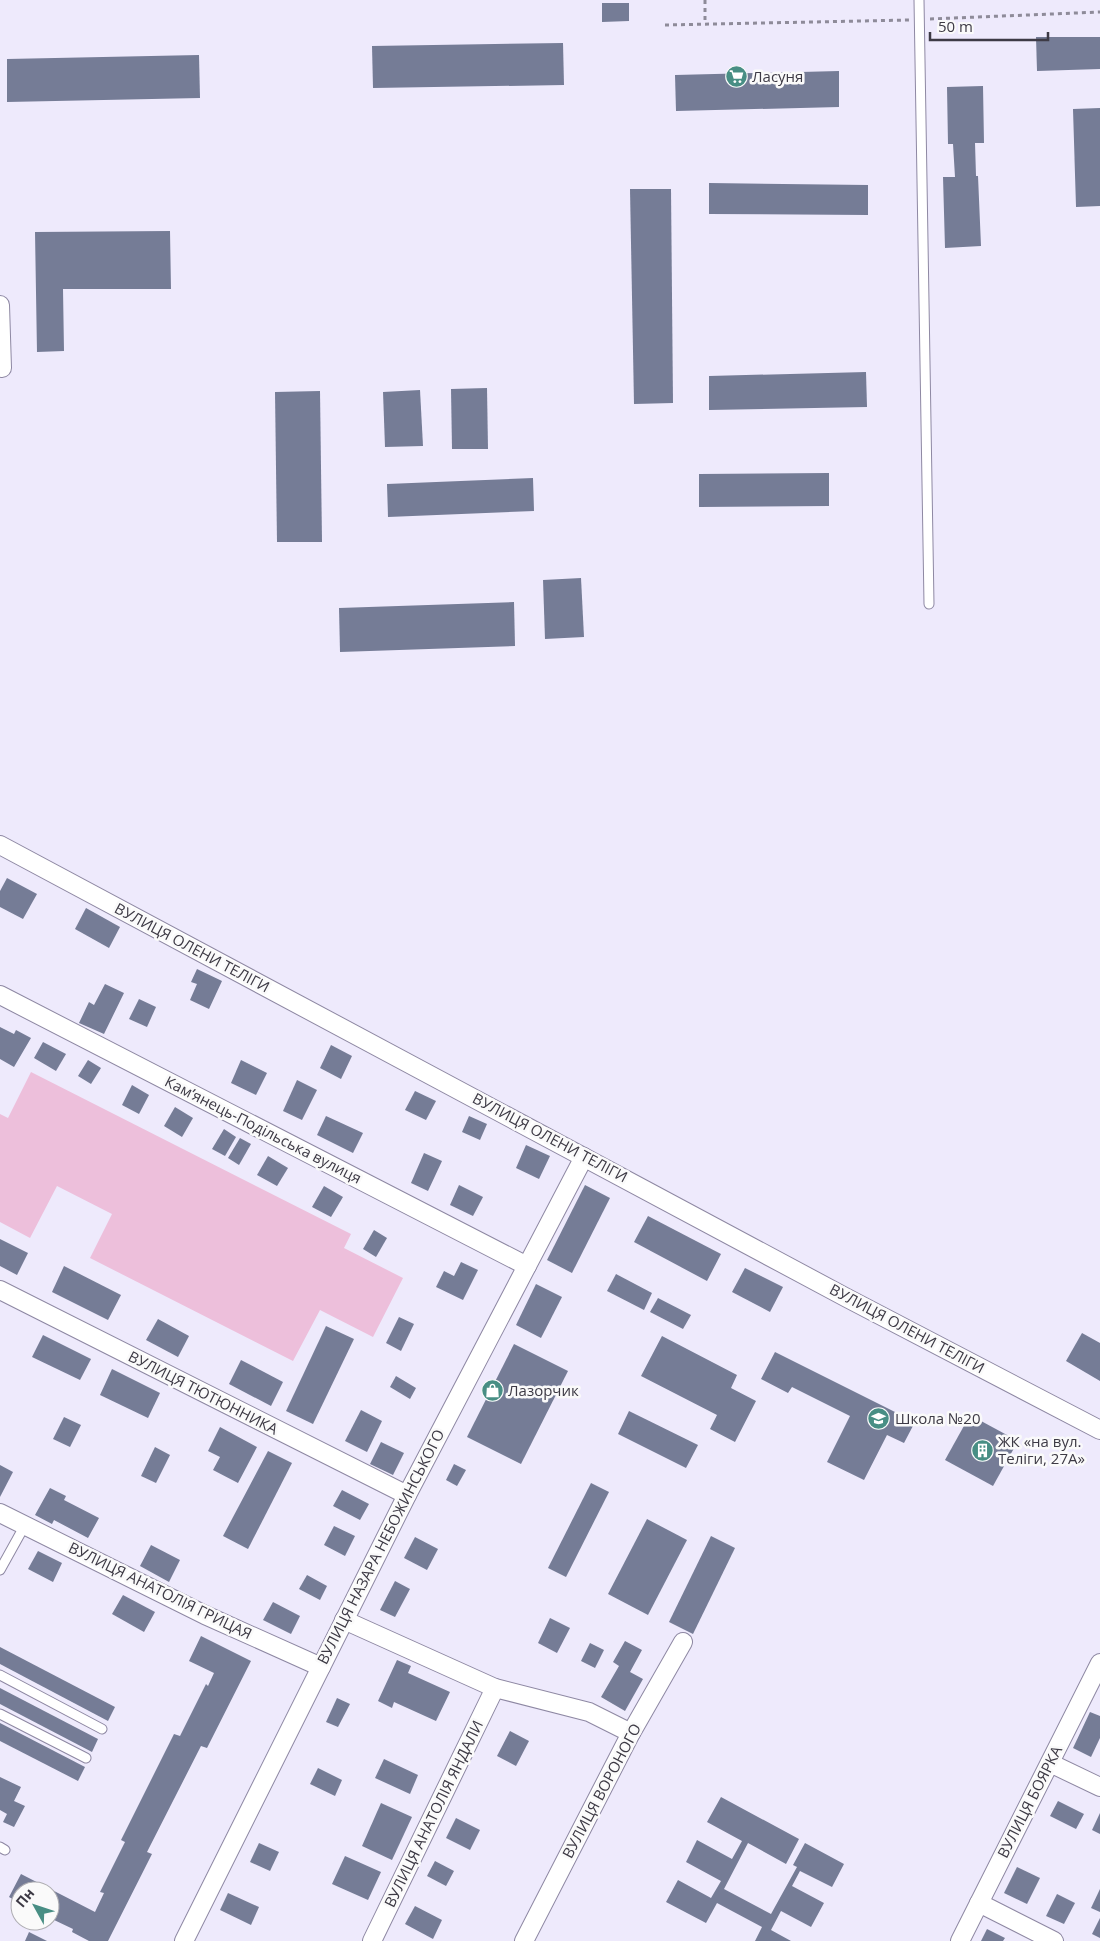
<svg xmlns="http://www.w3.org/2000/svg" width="1100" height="1941" font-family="'Open Sans',sans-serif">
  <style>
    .green { fill: #edbfdb }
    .building { fill: #757c96 }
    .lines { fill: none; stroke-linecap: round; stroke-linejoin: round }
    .lane-casing { stroke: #8e88a3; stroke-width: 11 }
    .street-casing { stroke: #8e88a3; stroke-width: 20 }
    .path { stroke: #8e8b99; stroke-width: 3; stroke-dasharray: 4 4; stroke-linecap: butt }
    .lane { stroke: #fff; stroke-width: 9 }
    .street { stroke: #fff; stroke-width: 18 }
    .labels { text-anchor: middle; stroke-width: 5; stroke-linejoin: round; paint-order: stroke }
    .poi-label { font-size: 15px; fill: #3d3a45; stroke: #fafafa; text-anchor: start }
    .street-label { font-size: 15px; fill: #3d3a45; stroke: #fafafa }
  </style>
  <rect width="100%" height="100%" fill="#eeeafc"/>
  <polygon class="green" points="31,1072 351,1234 344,1248 403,1278 373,1337 320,1310 293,1361 90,1258 112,1214 57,1186 30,1238 0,1222 0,1114 8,1118"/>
  <g class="building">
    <polygon points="602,3 629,3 629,21 602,22"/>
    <polygon points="1036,37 1100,37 1100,69 1037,71"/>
    <polygon points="563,43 564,85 373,88 372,46"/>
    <polygon points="199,55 200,98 7,102 7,59"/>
    <polygon points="839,71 839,107 676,111 675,75"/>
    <polygon points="983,86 984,143 975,143 976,176 978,176 981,246 945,248 943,177 955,177 953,144 948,144 947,87"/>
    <polygon points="1100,108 1100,206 1076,207 1073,109"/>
    <polygon points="709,183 868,185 868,215 709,214"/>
    <polygon points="630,189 671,189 673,403 634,404"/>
    <polygon points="170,231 171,289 63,289 64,351 37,352 35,232"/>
    <polygon points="866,372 867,407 709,410 709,376"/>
    <polygon points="487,388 488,449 452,449 451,389"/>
    <polygon points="420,390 423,446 385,447 383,392"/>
    <polygon points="320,391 322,542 277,542 275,392"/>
    <polygon points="829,473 829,506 699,507 699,474"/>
    <polygon points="533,478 534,511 388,517 387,484"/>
    <polygon points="581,578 584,637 545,639 543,580"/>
    <polygon points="514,602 515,646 340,652 339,608"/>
    <polygon points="7,878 37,894 23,919 0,907 0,891"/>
    <polygon points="86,908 120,927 109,948 75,929"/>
    <polygon points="197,969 222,981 209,1009 190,1000 197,984 191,982"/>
    <polygon points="105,984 124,993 104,1034 79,1023 89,1002 94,1005"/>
    <polygon points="139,999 156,1007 147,1027 129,1019"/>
    <polygon points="0,1027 14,1034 16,1030 31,1038 14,1067 0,1059"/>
    <polygon points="43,1042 66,1054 56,1071 34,1058"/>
    <polygon points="331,1045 352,1056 341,1079 320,1068"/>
    <polygon points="88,1060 101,1068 91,1084 78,1076"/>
    <polygon points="241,1060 267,1073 256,1095 231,1083"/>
    <polygon points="297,1080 317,1090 302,1120 283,1111"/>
    <polygon points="132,1085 149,1095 139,1114 122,1105"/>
    <polygon points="415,1091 436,1101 426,1120 405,1110"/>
    <polygon points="175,1107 193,1118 182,1137 164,1126"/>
    <polygon points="326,1116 363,1133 353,1153 317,1135"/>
    <polygon points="469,1116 487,1124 480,1140 462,1132"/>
    <polygon points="224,1129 236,1137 225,1156 212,1149"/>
    <polygon points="240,1138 251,1144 239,1165 228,1158"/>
    <polygon points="526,1145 550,1156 539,1179 516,1168"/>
    <polygon points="424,1153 442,1161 428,1191 411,1183"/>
    <polygon points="268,1156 288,1168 277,1186 257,1175"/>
    <polygon points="459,1185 483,1197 473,1216 450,1205"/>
    <polygon points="585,1185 610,1198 572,1273 547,1260"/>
    <polygon points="324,1186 343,1197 331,1217 312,1207"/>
    <polygon points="648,1216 721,1254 707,1281 634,1242"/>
    <polygon points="374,1230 387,1238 376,1257 363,1249"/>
    <polygon points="0,1239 28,1253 17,1275 0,1266"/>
    <polygon points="461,1262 478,1270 463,1300 436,1287 444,1271 454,1276"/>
    <polygon points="64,1266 121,1295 108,1320 52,1292"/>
    <polygon points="745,1268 783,1287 770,1312 732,1292"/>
    <polygon points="616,1274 652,1293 644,1310 607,1291"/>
    <polygon points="536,1284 562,1297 541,1338 516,1325"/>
    <polygon points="658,1298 691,1315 683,1329 650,1312"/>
    <polygon points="399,1317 414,1324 401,1351 386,1343"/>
    <polygon points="158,1319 189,1336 178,1357 146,1340"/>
    <polygon points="326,1326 354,1339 313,1424 286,1411"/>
    <polygon points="1082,1333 1100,1343 1100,1381 1066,1361"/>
    <polygon points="43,1335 91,1359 80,1380 32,1357"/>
    <polygon points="662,1336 737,1375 731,1388 756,1401 735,1442 710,1429 717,1415 641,1376"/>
    <polygon points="514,1344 568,1371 521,1464 467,1437"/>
    <polygon points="775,1352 915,1422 904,1443 887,1435 864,1480 827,1462 850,1416 792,1387 788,1393 761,1379"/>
    <polygon points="241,1360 283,1382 271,1406 229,1384"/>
    <polygon points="112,1369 160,1393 148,1418 100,1395"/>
    <polygon points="396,1376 416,1388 410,1399 390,1387"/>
    <polygon points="361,1410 382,1421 367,1452 345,1441"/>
    <polygon points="629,1411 698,1445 686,1468 618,1434"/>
    <polygon points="970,1415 1018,1441 993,1486 945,1460"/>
    <polygon points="64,1417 81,1425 70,1447 53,1439"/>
    <polygon points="220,1427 257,1447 238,1483 213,1470 220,1457 208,1451"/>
    <polygon points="381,1442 404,1453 393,1475 370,1464"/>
    <polygon points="155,1447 170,1455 156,1483 141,1476"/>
    <polygon points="268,1451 292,1463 248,1549 223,1536"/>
    <polygon points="454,1464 466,1470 457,1486 446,1480"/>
    <polygon points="0,1465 13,1472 0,1497"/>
    <polygon points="591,1483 609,1492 566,1577 548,1568"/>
    <polygon points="50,1488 66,1496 64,1500 99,1518 88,1538 54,1520 52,1524 35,1515"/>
    <polygon points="342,1490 369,1504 360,1520 333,1506"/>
    <polygon points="647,1519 687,1540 648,1615 608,1594"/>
    <polygon points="334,1526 355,1536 345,1556 324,1545"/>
    <polygon points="711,1536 735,1548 693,1634 669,1622"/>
    <polygon points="415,1537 438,1549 427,1570 404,1558"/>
    <polygon points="151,1545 180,1560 169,1582 140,1566"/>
    <polygon points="38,1551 62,1563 53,1582 28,1569"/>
    <polygon points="307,1575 327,1586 320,1600 299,1589"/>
    <polygon points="395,1581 410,1589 395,1617 380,1610"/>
    <polygon points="123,1595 155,1612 144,1632 112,1614"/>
    <polygon points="273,1602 300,1616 291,1634 263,1620"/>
    <polygon points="550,1618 570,1628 557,1653 538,1643"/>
    <polygon points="201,1636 251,1661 207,1748 201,1746 147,1852 152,1854 108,1941 89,1941 72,1932 73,1929 52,1919 50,1921 50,1891 20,1891 20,1903 9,1897 21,1874 95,1912 104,1893 100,1892 125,1842 121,1840 174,1734 180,1736 206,1684 208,1686 214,1673 189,1661"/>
    <polygon points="625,1641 642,1650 630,1672 643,1679 625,1711 601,1697 619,1666 613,1662"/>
    <polygon points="590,1643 604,1650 595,1668 581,1661"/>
    <polygon points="0,1647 115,1707 108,1721 0,1664"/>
    <polygon points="397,1660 411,1666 408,1673 450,1692 436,1721 394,1702 392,1708 378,1701"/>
    <polygon points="0,1688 98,1739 92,1752 0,1704"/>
    <polygon points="337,1698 350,1704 338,1727 326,1722"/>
    <polygon points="1090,1712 1100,1716 1100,1738 1091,1757 1073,1748"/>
    <polygon points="0,1723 85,1767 78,1781 0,1741"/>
    <polygon points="510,1731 529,1741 516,1766 497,1756"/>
    <polygon points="384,1759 418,1775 410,1794 375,1778"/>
    <polygon points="318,1768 342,1780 335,1796 310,1784"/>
    <polygon points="0,1777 21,1787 14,1801 25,1806 14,1827 3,1822 7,1814 0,1810"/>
    <polygon points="721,1797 799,1839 786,1864 748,1843 724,1889 771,1914 797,1867 793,1865 805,1843 844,1864 832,1887 800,1871 792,1886 824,1903 811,1927 781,1911 771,1930 791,1941 755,1941 762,1927 717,1903 706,1923 666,1902 678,1880 711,1898 721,1881 686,1862 697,1840 732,1859 742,1841 707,1822"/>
    <polygon points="1058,1801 1084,1814 1076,1829 1050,1816"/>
    <polygon points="381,1803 412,1817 392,1860 362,1846"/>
    <polygon points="1100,1813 1100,1834 1092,1830"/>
    <polygon points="456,1818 480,1830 470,1850 446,1838"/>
    <polygon points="259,1843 279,1852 270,1871 250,1862"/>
    <polygon points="345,1856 381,1872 368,1900 332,1884"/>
    <polygon points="435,1861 454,1871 446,1886 427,1876"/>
    <polygon points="1017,1867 1040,1878 1027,1904 1004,1893"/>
    <polygon points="1100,1889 1100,1912 1091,1908"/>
    <polygon points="228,1893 259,1907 251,1925 220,1910"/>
    <polygon points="1057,1894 1075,1903 1064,1924 1046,1916"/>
    <polygon points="415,1906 442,1920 433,1939 405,1924"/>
    <polygon points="1100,1918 1100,1938 1092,1934"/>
    <polygon points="987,1929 1005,1938 1003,1941 981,1941"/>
    <polygon points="29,1932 47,1941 25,1941"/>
  </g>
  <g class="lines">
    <defs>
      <g id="lane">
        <polyline points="919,0 929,604"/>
        <polyline points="0,1570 25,1525"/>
        <polyline points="0,1675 102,1729"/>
        <polyline points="0,1714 86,1758"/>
        <polyline points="0,1847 5,1850"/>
      </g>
      <g id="street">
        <polyline points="0,305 2,368"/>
        <polyline points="0,845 847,1298 1100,1430"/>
        <polyline points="0,995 527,1266"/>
        <polyline points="0,1290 407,1495"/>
        <polyline points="0,1513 205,1615 321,1667"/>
        <polyline points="344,1620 495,1688 589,1712 631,1733"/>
        <polyline points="1050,1763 1100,1787"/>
        <polyline points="979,1903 1054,1941"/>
        <polyline points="184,1941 407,1495 584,1157"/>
        <polyline points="372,1941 495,1688"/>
        <polyline points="524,1941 631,1733 683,1642"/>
        <polyline points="960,1941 1100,1663"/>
      </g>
    </defs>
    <use href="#lane" class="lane-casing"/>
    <use href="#street" class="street-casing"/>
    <g class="path">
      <polyline points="705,0 705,24"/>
      <polyline points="930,19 1100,12"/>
      <polyline points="665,25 909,20"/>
    </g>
    <use href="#lane" class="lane"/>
    <use href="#street" class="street"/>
  </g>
  <defs>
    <symbol id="supermarket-disc" viewBox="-11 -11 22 22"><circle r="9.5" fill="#488e84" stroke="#fafafa"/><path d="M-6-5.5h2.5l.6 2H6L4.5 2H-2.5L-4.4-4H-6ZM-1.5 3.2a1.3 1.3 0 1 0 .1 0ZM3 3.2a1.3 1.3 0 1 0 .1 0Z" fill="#fff"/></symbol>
    <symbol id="shop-disc" viewBox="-11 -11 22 22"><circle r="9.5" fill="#488e84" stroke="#fafafa"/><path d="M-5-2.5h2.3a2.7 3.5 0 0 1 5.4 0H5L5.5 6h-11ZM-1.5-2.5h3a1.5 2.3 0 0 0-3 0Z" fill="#fff"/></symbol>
    <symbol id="school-disc" viewBox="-11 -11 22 22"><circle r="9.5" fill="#488e84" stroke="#fafafa"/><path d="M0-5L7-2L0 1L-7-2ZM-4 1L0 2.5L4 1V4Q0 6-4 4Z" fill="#fff"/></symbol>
    <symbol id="building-disc" viewBox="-11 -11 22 22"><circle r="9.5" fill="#488e84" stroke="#fafafa"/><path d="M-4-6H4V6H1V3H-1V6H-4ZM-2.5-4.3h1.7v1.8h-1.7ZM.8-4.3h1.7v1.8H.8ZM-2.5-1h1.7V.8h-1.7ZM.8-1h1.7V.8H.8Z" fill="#fff"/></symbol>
  </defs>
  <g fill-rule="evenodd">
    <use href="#supermarket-disc" x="724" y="64" width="25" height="25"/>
    <use href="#shop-disc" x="480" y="1378" width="25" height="25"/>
    <use href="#school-disc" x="866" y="1406" width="25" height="25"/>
    <use href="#building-disc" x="970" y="1438" width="25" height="25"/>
  </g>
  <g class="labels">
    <g class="poi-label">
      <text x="752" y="82">Ласуня</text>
      <text x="508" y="1396">Лазорчик</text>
      <text x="895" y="1424">Школа №20</text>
      <text x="998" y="1447">ЖК «на вул.<tspan x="998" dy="17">Теліги, 27А»</tspan></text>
    </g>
    <g class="street-label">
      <text transform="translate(192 948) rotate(28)" y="5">ВУЛИЦЯ ОЛЕНИ ТЕЛІГИ</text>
      <text transform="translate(263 1130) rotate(27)" y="5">Камʼянець-Подільська вулиця</text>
      <text transform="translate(550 1138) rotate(28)" y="5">ВУЛИЦЯ ОЛЕНИ ТЕЛІГИ</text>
      <text transform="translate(907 1329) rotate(28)" y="5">ВУЛИЦЯ ОЛЕНИ ТЕЛІГИ</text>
      <text transform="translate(203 1393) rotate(27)" y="5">ВУЛИЦЯ ТЮТЮННИКА</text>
      <text transform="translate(381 1547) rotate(-63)" y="5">ВУЛИЦЯ НАЗАРА НЕБОЖИНСЬКОГО</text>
      <text transform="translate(160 1591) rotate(26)" y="5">ВУЛИЦЯ АНАТОЛІЯ ГРИЦАЯ</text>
      <text transform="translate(602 1791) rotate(-62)" y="5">ВУЛИЦЯ ВОРОНОГО</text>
      <text transform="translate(1030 1802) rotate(-63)" y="5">ВУЛИЦЯ БОЯРКА</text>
      <text transform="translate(434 1814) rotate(-64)" y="5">ВУЛИЦЯ АНАТОЛІЯ ЯНДАЛИ</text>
    </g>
  </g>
  <g transform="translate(35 1906) rotate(310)"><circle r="24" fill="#fafafa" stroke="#aeadb2"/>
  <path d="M0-4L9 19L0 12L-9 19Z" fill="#488e84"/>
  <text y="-8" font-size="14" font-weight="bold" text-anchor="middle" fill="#3d3a45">Пн</text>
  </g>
  <path d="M930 32v8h118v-8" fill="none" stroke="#3d3a45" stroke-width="2.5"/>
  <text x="938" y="32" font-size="15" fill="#3d3a45" stroke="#fafafa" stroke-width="4" paint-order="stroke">50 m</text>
</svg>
